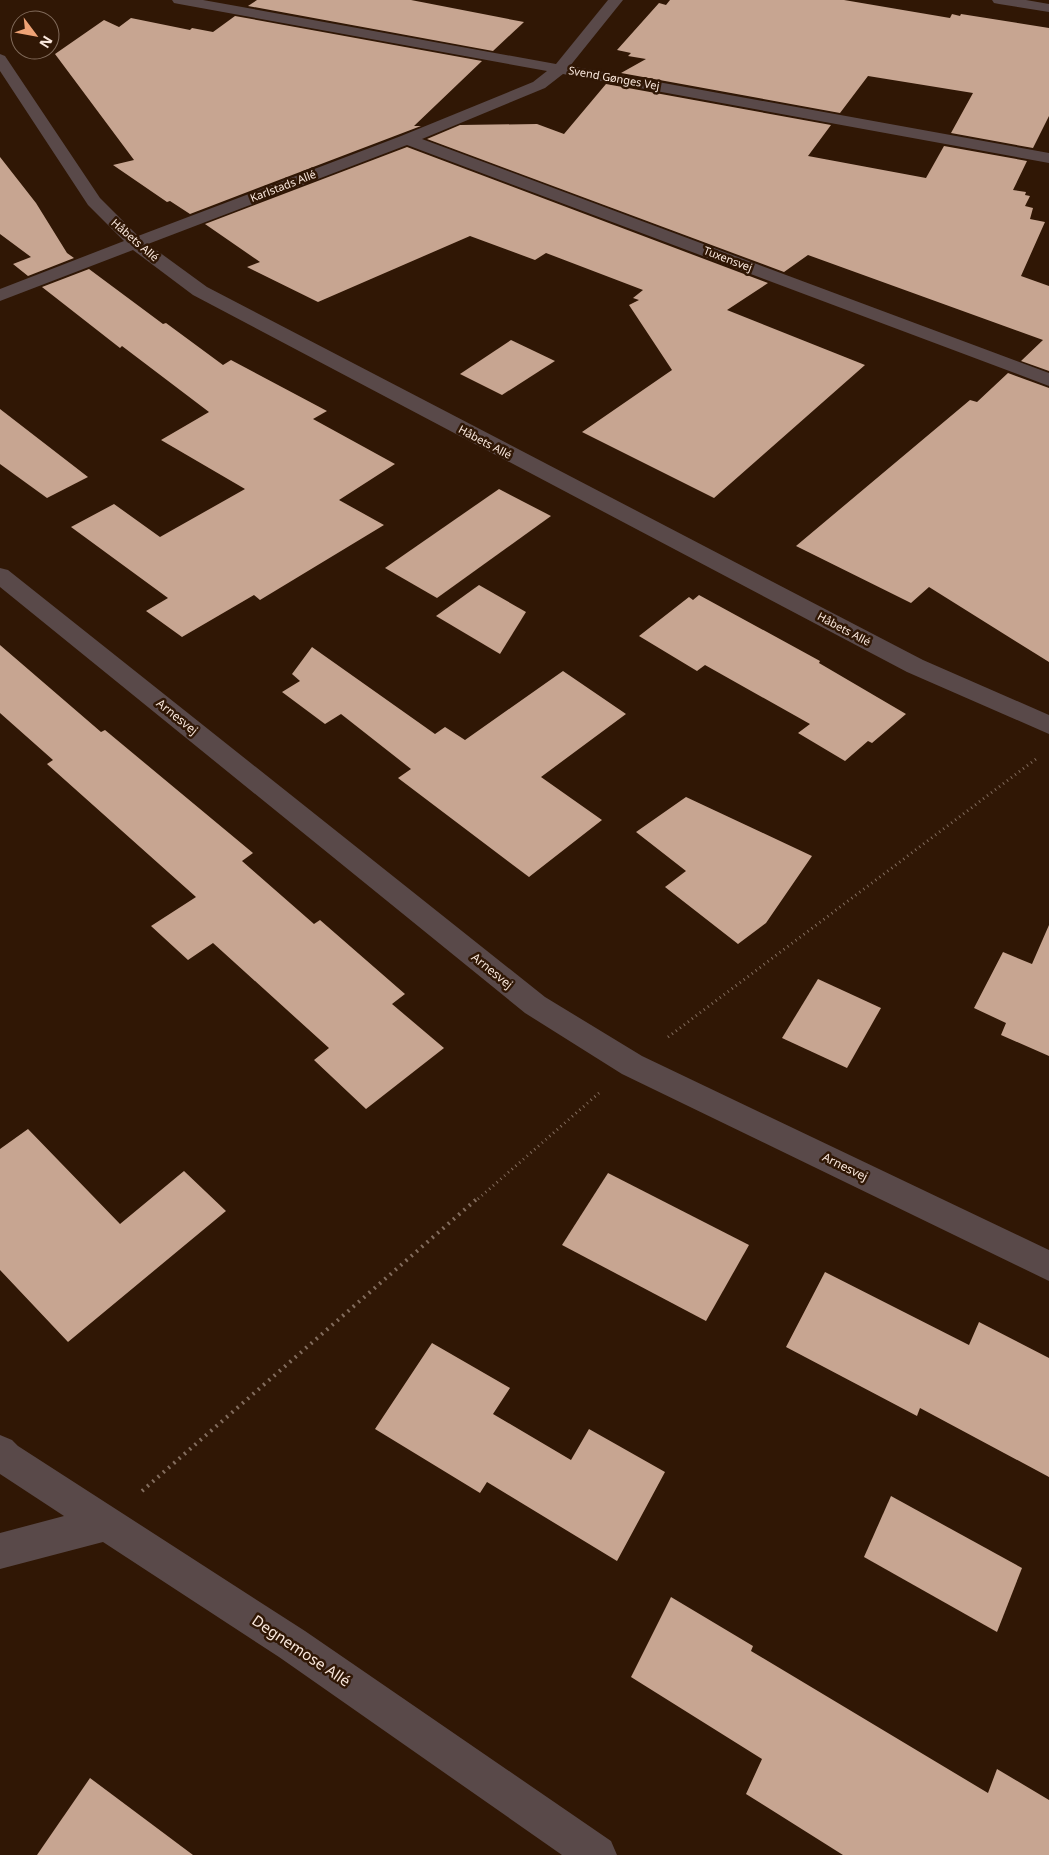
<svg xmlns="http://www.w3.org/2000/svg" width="1049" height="1855" font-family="'Noto Sans',sans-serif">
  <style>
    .building { fill: #c7a591 }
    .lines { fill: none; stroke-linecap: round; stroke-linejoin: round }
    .path-far1 { stroke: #836d5e; stroke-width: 3; stroke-dasharray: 1 4; stroke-linecap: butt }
    .path { stroke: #836d5e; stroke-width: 4; stroke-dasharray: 2 5; stroke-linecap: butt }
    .minor { fill: #594949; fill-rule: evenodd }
    .labels { text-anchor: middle; stroke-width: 5; stroke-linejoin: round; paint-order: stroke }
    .far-street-label { font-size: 11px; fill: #fae8dd; stroke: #301705 }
    .street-label { font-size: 12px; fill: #fae8dd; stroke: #301705 }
    .near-street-label { font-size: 15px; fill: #fae8dd; stroke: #301705 }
  </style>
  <rect width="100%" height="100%" fill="#301705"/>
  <g class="building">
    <polygon points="257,0 411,0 524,22 493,51 248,6"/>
    <polygon points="670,0 844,0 950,18 952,14 960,16 961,14 1049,28 1049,116 1033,148 951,133 973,93 868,76 840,113 621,73 646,59 628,56 631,53 617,50 659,3 666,5"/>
    <polygon points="235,16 482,61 414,126 421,126 190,214 170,201 167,202 113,165 134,160 55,54 104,20 119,27 131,18 190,30 192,28 213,32"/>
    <polygon points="606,84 831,125 808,156 926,178 944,146 1027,161 1013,190 1026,192 1025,195 1030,196 1025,206 1033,208 1030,219 1045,222 1021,276 1049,286 1049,371 1021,361 1043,340 808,255 784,272 427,139 460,125 537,124 564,134"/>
    <polygon points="407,147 768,283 727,310 865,365 714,498 582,432 672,370 629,305 639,300 633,298 643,290 546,253 535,260 470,236 318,302 247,267 260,262 205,224"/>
    <polygon points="0,157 36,203 67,253 74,258 28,276 13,264 31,257 0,234"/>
    <polygon points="89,269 163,324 166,323 223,365 231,360 327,411 313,419 395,464 339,500 384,525 260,600 254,595 182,637 146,611 168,598 71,527 114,504 160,537 245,489 161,440 209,412 122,346 120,348 42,287"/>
    <polygon points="511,340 555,361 502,395 460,374"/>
    <polygon points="1008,373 1049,388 1049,662 929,587 911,603 796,546 970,400 977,402"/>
    <polygon points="0,409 88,477 47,498 0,464"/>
    <polygon points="499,489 551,516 437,598 385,568"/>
    <polygon points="479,585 526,612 500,654 436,616"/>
    <polygon points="699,595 820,661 819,663 906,714 872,743 868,741 845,761 798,733 810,724 705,665 697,671 639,636 689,597 693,600"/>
    <polygon points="0,645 101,732 105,730 253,853 242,861 314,924 320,920 405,994 392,1004 444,1048 366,1109 314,1060 329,1048 213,943 188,960 151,926 196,897 47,764 53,760 0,713"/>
    <polygon points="312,647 435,734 445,727 465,740 563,671 626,714 541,777 602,820 529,877 398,778 411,769 341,714 325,724 282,692 300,681 292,674"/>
    <polygon points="686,797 812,856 766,923 738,944 665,887 686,871 636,832"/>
    <polygon points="1049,925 1049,1056 1001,1035 1006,1023 974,1008 1003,952 1032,964"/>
    <polygon points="818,979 881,1008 847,1068 782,1038"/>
    <polygon points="28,1129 120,1224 184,1171 226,1211 68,1342 0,1270 0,1149"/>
    <polygon points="608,1173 749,1245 706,1321 562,1245"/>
    <polygon points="825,1272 969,1345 979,1322 1049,1358 1049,1477 920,1408 917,1416 786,1347"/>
    <polygon points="432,1343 510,1388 493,1414 571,1460 589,1429 665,1472 617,1561 487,1482 480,1493 375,1429"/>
    <polygon points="891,1496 1022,1568 997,1632 864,1557"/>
    <polygon points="671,1597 753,1646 751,1651 988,1793 997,1769 1049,1800 1049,1855 843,1855 746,1794 762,1759 631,1677"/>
    <polygon points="90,1778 193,1855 37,1855"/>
  </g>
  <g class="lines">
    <g class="path-far1">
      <polyline points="668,1037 1036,759"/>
      <polyline points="478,1199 599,1093"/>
    </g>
    <polyline class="path" points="142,1491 479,1197"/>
    <g class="minor">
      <polygon points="172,0 203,0 556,64 608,0 623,0 570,66 1049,153 1049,163 563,74 545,88 422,139 1049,373 1049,386 407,145 148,244 207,287 923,660 1049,715 1049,734 907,672 193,295 133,250 0,301 0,289 124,241 88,205 0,71 0,54 5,56 100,198 138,236 401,136 533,82 547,71 179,4 174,3"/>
      <polygon points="992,0 1026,0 1049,4 1049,12 999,4 994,3"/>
      <polygon points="0,568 8,570 545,997 642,1056 1049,1250 1049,1281 622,1074 525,1013 0,587"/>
      <polygon points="0,1435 12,1440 18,1446 305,1631 611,1841 617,1855 562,1855 279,1657 103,1542 0,1569 0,1533 64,1516 0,1474"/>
    </g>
  </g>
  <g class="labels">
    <g class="far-street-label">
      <text transform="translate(614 78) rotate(10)" y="4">Svend Gønges Vej</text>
      <text transform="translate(283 186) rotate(-21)" y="4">Karlstads Allé</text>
      <text transform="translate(135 240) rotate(41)" y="4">Håbets Allé</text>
      <text transform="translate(728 259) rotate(21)" y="4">Tuxensvej</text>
      <text transform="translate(485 442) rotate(28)" y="4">Håbets Allé</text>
      <text transform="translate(844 629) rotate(28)" y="4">Håbets Allé</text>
    </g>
    <g class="street-label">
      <text transform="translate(177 717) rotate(39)" y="4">Arnesvej</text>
      <text transform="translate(492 971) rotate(39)" y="4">Arnesvej</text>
      <text transform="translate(845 1167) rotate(26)" y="4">Arnesvej</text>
    </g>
    <g class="near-street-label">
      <text transform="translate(301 1651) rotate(34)" y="5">Degnemose Allé</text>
    </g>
  </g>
  <g transform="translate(35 35) rotate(122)"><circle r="24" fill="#301705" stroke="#816b5b"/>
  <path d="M0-4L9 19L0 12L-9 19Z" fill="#efa376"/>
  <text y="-8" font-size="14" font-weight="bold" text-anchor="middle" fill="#fae8dd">N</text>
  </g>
</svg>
